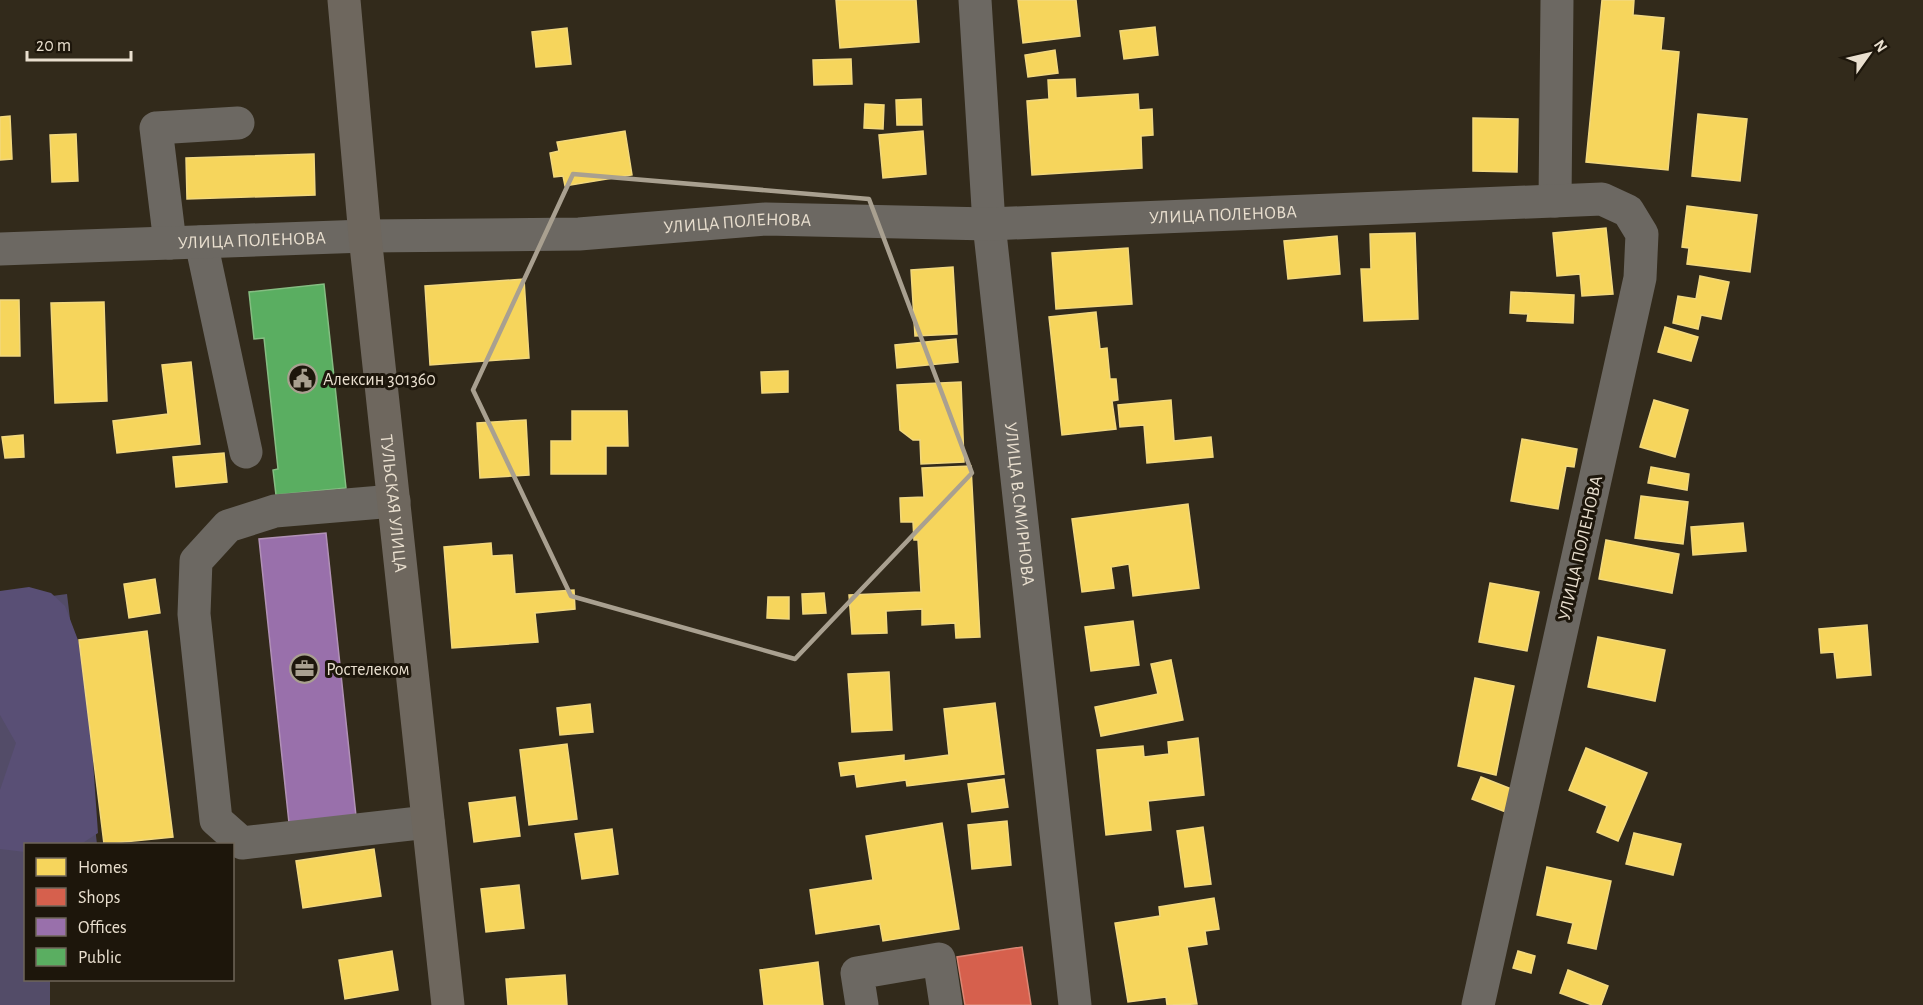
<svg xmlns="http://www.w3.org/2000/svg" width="1923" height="1005" font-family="'Alegreya Sans',sans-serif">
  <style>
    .green { fill: #534c68 }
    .forest { fill: #594f75 }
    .homes { fill: #f6d55c; stroke: #f2d87e; stroke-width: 1.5 }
    .shops { fill: #d6604d; stroke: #dc8674; stroke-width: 1.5 }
    .offices { fill: #9970ab; stroke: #b191b6; stroke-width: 1.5 }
    .public { fill: #5aae61; stroke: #85bd82; stroke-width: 1.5 }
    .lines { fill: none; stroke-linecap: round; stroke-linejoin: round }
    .minor { stroke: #6c6862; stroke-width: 33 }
    .major { stroke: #6e675e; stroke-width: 33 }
    .marked { fill: none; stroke: #a9a090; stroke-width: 4.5; stroke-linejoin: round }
    .labels { text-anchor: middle; stroke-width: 6; stroke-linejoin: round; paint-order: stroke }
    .street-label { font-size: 18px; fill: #e9dfcf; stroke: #1d160b }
    .poi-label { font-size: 18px; fill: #e9dfcf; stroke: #1d160b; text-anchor: start }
  </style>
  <rect width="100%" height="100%" fill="#322a1b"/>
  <polygon class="green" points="67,594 97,844 26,844 26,980 50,980 50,1005 0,1005 0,603"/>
  <polygon class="forest" points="29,587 51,593 65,606 86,661 98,833 81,844 26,844 25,852 0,849 0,790 16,743 0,715 0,591"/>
  <g class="homes">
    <polygon points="836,0 916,0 919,42 840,48"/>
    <polygon points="1018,0 1076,0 1080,36 1023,43"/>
    <polygon points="1602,0 1634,0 1633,15 1664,18 1661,50 1679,52 1668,170 1586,162"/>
    <polygon points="1155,27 1158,55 1124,59 1120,31"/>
    <polygon points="567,28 571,64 536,67 532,32"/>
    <polygon points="1055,50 1058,73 1028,77 1025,55"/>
    <polygon points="851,59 852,84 814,85 813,60"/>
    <polygon points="1075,79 1076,98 1138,94 1139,110 1152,109 1153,135 1141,136 1142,168 1032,175 1027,101 1049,99 1048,80"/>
    <polygon points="921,99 922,125 897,125 896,100"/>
    <polygon points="865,104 884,105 883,129 864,128"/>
    <polygon points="1698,114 1747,119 1740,181 1692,176"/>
    <polygon points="10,116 12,159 0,160 0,117"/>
    <polygon points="1473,118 1518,119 1517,172 1473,171"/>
    <polygon points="625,131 632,175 565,186 563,176 554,177 550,153 559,151 557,142"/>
    <polygon points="923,131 926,174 883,178 879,135"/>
    <polygon points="76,134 78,181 52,182 50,135"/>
    <polygon points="314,154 315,195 187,199 186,158"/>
    <polygon points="1687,206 1757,215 1750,272 1687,264 1689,248 1682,247"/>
    <polygon points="1606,228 1613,294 1582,296 1580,274 1557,276 1553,233"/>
    <polygon points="1415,233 1418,319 1364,321 1361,269 1371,269 1370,234"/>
    <polygon points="1337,236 1340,274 1288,279 1284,241"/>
    <polygon points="1128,248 1132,304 1056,309 1052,253"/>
    <polygon points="953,267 957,334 915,336 911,270"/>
    <polygon points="1700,276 1729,282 1721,319 1701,315 1698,329 1673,323 1678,296 1696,299"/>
    <polygon points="524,279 529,358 430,365 425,286"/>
    <polygon points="1511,292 1574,295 1573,323 1527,321 1528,314 1510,313"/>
    <polygon points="0,300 19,300 20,356 0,356"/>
    <polygon points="104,302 107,401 55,403 51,303"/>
    <polygon points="1096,312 1100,349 1107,348 1110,379 1116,379 1118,400 1112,401 1116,429 1062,435 1049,317"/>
    <polygon points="1665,327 1698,337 1691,361 1658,352"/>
    <polygon points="956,339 958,362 897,368 895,345"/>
    <polygon points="191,362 200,444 117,453 113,421 168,414 162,365"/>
    <polygon points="788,371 788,392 762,393 761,372"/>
    <polygon points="961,382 964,462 921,464 920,440 913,440 900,430 897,385"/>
    <polygon points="1171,400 1174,441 1211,437 1213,457 1147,463 1144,425 1120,427 1118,405"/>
    <polygon points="1654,400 1688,410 1675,457 1640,447"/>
    <polygon points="572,411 627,411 628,446 606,446 606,474 551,474 551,441 572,441"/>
    <polygon points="526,420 529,475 480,478 477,423"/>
    <polygon points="23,435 24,457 5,458 2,437"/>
    <polygon points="1522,439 1577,449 1574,467 1566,466 1558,509 1511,501"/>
    <polygon points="224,453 227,482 176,487 173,457"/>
    <polygon points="971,466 980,637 956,638 955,623 922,625 922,609 886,611 887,633 852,634 849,595 921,592 918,540 914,540 913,522 901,522 900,498 924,497 922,468"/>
    <polygon points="1651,467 1689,474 1687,490 1648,483"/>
    <polygon points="1641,496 1688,502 1683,544 1635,538"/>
    <polygon points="1188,504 1199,588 1133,596 1129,564 1111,567 1114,588 1082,592 1072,519"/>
    <polygon points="1743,523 1746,551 1693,555 1691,527"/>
    <polygon points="1606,540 1679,554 1672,593 1599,579"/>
    <polygon points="491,543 492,556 512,555 515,594 574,590 575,609 535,613 538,642 452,648 444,547"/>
    <polygon points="155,579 160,613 129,618 124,584"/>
    <polygon points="1490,583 1539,592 1527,651 1479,642"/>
    <polygon points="824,593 826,613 803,614 802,594"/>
    <polygon points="768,597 789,597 789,619 767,618"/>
    <polygon points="1133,621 1139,665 1091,671 1085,627"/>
    <polygon points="1867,625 1871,675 1837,678 1834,652 1821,653 1819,629"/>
    <polygon points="147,631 173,837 104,844 79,640"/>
    <polygon points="1598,637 1665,650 1655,701 1588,687"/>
    <polygon points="1171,660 1183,720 1101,736 1095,707 1158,694 1151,664"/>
    <polygon points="889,672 892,730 852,732 848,674"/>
    <polygon points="1475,678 1514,686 1496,775 1458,766"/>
    <polygon points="995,703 1004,774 907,786 906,780 857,787 855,774 841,776 839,763 904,755 904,761 949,755 944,709"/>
    <polygon points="590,704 593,732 560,735 557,708"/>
    <polygon points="1198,738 1204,795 1148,801 1151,830 1106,835 1097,750 1143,746 1144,757 1169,754 1168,742"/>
    <polygon points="567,744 577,819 529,825 520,750"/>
    <polygon points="1586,748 1647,773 1618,841 1597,832 1607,806 1569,790"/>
    <polygon points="1481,777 1519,792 1511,814 1472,799"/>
    <polygon points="1004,779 1008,807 972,812 968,784"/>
    <polygon points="515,797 520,836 474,842 469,803"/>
    <polygon points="1007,821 1011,865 972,869 968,825"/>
    <polygon points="942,823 959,929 883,941 880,924 816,934 810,890 873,880 866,836"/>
    <polygon points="1203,827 1211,884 1185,887 1177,831"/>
    <polygon points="612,829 618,874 582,879 575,834"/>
    <polygon points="1634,833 1681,844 1673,875 1626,864"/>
    <polygon points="374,849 381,896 303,908 296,861"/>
    <polygon points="1547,867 1611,881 1596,949 1568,943 1573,923 1537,915"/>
    <polygon points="519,885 524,928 486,932 481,889"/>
    <polygon points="1214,898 1219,929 1205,931 1207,944 1187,947 1197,1004 1167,1005 1166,997 1128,1002 1115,923 1160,916 1159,907"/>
    <polygon points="392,951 398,990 345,999 339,960"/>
    <polygon points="1518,951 1535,956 1531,973 1513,968"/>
    <polygon points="818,962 823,1005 764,1005 760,970"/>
    <polygon points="1568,970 1608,986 1601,1005 1592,1005 1560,993"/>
    <polygon points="565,975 567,1005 508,1005 506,979"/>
  </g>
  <polygon class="shops" points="1022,947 1031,1005 965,1005 957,957"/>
  <polygon class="offices" points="326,533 356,816 289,823 259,539"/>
  <polygon class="public" points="324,284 346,488 276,495 273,470 278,469 264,338 254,339 249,292"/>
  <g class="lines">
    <g class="minor">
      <path id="s1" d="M975,0L989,224L1075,1005"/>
      <polyline points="1555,201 1557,0"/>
      <polyline points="201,242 246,452"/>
      <polyline points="170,243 156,128 238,123"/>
      <path id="s2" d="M0,249L365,236L579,234L766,219L989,224L1602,199L1628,211L1642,234L1640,278L1478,1005"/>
      <polyline points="394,501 275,511 228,526 196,561 194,614 216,820 242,843 428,822"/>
      <polyline points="862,1005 857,973 939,959 946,1005"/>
    </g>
    <path class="major" id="s3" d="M344,0L365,236L448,1005"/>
  </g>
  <path class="marked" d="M573,174L869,199L972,473L795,659L571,596L473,390Z"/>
  <defs>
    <symbol id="civic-ring" viewBox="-11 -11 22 22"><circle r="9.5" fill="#1d160b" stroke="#a9a090" stroke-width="1.5"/><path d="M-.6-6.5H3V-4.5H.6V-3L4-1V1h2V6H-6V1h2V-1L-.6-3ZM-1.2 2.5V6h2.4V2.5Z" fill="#a9a090"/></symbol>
    <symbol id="office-ring" viewBox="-11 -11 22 22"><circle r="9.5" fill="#1d160b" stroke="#a9a090" stroke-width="1.5"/><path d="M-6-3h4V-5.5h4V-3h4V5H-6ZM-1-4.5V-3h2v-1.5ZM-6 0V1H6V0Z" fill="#a9a090"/></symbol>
  </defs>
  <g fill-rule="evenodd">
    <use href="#civic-ring" x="286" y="362" width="33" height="33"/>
    <use href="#office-ring" x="288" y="652" width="33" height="33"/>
  </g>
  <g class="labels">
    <g class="street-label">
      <text dy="6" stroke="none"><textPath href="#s2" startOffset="1224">УЛИЦА ПОЛЕНОВА</textPath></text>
      <text dy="6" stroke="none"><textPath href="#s2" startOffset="738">УЛИЦА ПОЛЕНОВА</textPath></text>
      <text dy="6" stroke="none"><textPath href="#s2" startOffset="252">УЛИЦА ПОЛЕНОВА</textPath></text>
      <text dy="6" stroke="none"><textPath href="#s3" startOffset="506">ТУЛЬСКАЯ УЛИЦА</textPath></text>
      <text dy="6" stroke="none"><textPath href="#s1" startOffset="506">УЛИЦА В.СМИРНОВА</textPath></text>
      <text transform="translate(1580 548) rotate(-77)" y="6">УЛИЦА ПОЛЕНОВА</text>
    </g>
    <g class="poi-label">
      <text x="323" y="385">Алексин 301360</text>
      <text x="326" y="675">Ростелеком</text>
    </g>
  </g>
  <rect x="24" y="843" width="210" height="138" fill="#1d160b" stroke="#6f6659" stroke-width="1.5"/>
  <rect x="36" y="858" width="30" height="18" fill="#f6d55c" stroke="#6f6659" stroke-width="1.5"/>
  <text x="78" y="873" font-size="18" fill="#e9dfcf">Homes</text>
  <rect x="36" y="888" width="30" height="18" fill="#d6604d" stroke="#6f6659" stroke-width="1.5"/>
  <text x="78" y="903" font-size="18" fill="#e9dfcf">Shops</text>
  <rect x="36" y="918" width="30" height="18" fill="#9970ab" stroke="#6f6659" stroke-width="1.5"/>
  <text x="78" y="933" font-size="18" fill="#e9dfcf">Offices</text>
  <rect x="36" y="948" width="30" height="18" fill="#5aae61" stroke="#6f6659" stroke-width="1.5"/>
  <text x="78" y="963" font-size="18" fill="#e9dfcf">Public</text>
  <g transform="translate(1869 54) rotate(56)" stroke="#1d160b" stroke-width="4.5" paint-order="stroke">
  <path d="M0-4.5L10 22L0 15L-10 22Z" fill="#e9dfcf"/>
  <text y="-9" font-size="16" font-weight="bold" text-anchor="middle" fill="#e9dfcf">N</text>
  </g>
  <path d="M27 51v9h104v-9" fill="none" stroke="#e9dfcf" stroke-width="3"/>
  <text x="36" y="51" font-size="18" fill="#e9dfcf" stroke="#1d160b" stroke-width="4.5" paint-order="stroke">20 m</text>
</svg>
